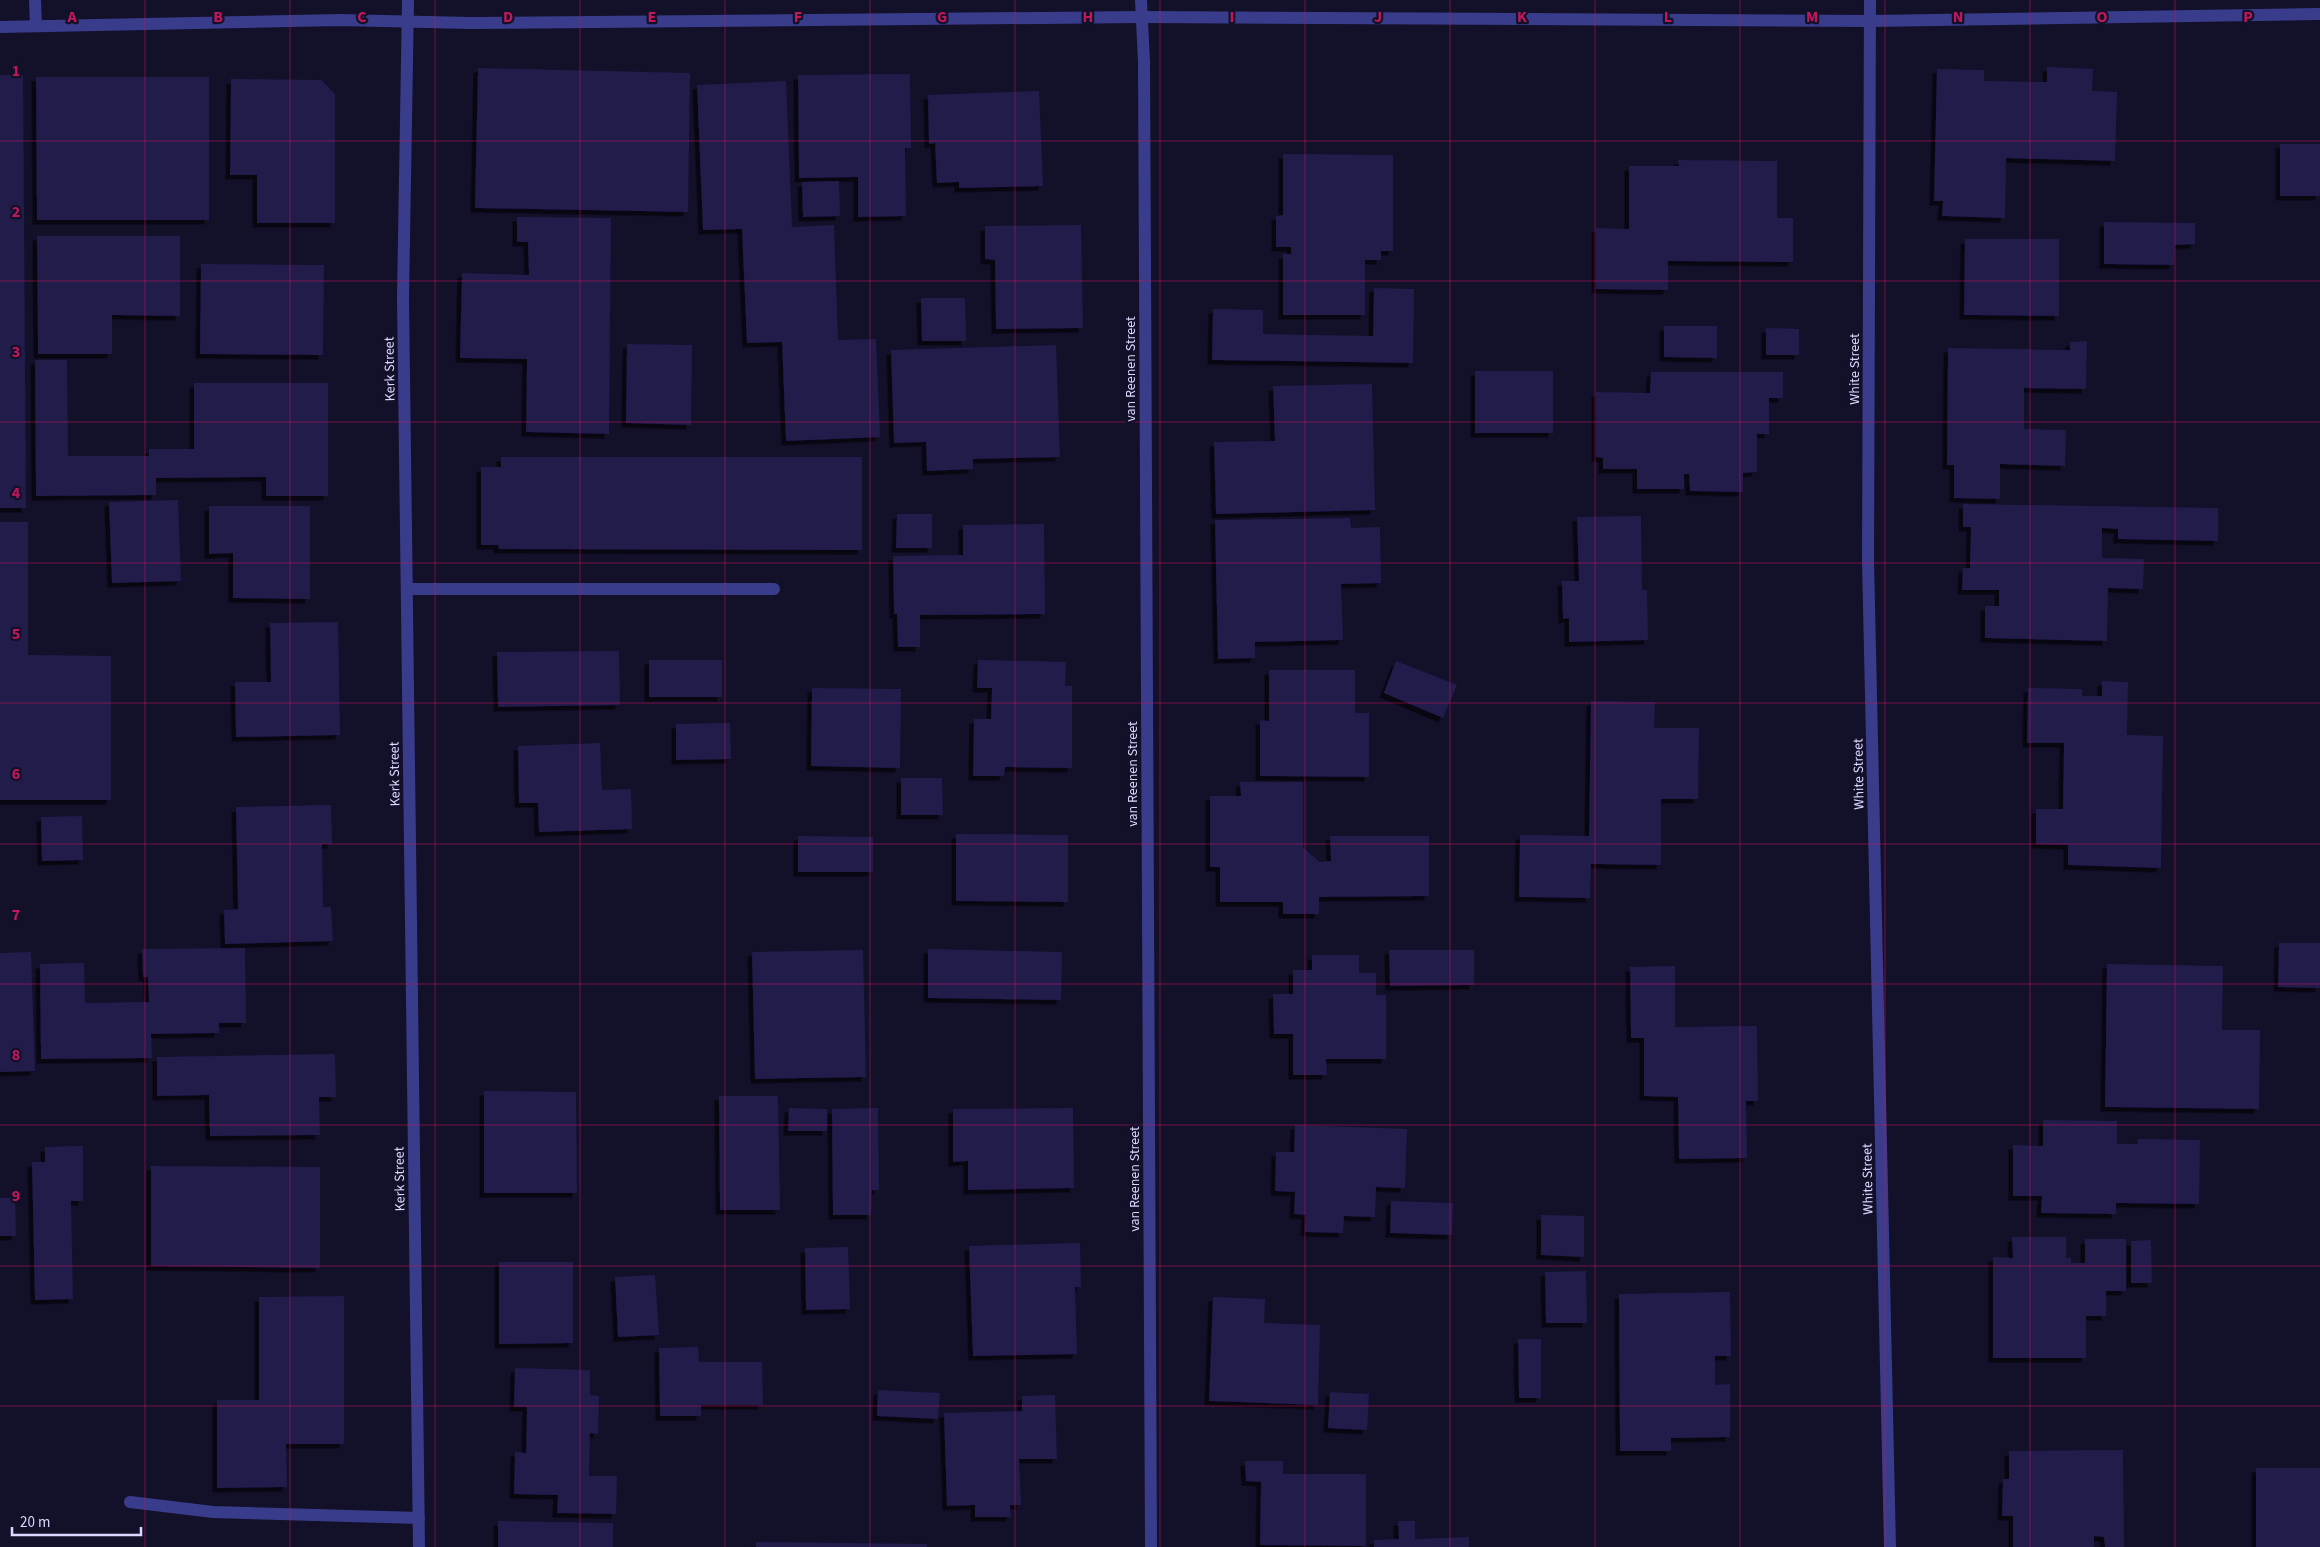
<svg xmlns="http://www.w3.org/2000/svg" width="2320" height="1547" font-family="'Source Sans 3',sans-serif">
  <style>
    .building { fill: #221b4c; filter: url(#shadow) }
    .lines { fill: none; stroke-linecap: round; stroke-linejoin: round }
    .service { stroke: #393c8b; stroke-width: 12 }
    .minor { stroke: #393c8b; stroke-width: 12 }
    .grid { fill: none; stroke: #c2185b; stroke-width: 1; stroke-opacity: 0.55 }
    .labels { text-anchor: middle; stroke-width: 4.5; stroke-linejoin: round; paint-order: stroke }
    .street-label { font-size: 14px; fill: #dbd9ff; stroke: #13102a }
    .grid-label { font-size: 16px; text-anchor: middle; font-weight: bold; fill: #c2185b; stroke: #13102a; stroke-width: 4.5; stroke-linejoin: round; paint-order: stroke }
  </style>
  <defs>
    <filter id="shadow"><feDropShadow dx="-4.5" dy="4.5" stdDeviation="0" flood-color="#0009"/></filter>
  </defs>
  <rect width="100%" height="100%" fill="#13102a"/>
  <g class="building">
    <polygon points="2047,67 2093,69 2092,91 2117,92 2115,161 2006,158 2005,218 1942,216 1943,201 1934,201 1937,69 1984,70 1984,81 2047,82"/>
    <polygon points="478,68 690,73 688,212 475,208"/>
    <polygon points="910,74 911,148 905,148 906,216 858,217 858,177 799,178 798,75"/>
    <polygon points="0,75 23,75 26,508 0,508"/>
    <polygon points="36,77 209,77 209,220 37,220"/>
    <polygon points="231,79 321,80 335,94 335,223 257,223 257,175 230,175"/>
    <polygon points="786,81 792,227 834,225 838,340 876,339 880,437 786,441 782,342 747,343 742,229 703,230 697,85"/>
    <polygon points="1039,91 1043,186 959,188 959,182 937,183 935,143 929,144 928,95"/>
    <rect x="2280" y="144" width="40" height="52"/>
    <polygon points="1283,154 1393,155 1393,251 1381,251 1381,260 1365,260 1365,315 1283,315 1283,254 1291,254 1291,247 1276,247 1276,216 1283,215"/>
    <polygon points="1678,160 1777,161 1777,218 1793,218 1793,262 1668,261 1668,290 1596,289 1596,228 1629,229 1629,166 1679,166"/>
    <polygon points="839,181 840,216 803,217 802,182"/>
    <polygon points="517,217 611,218 609,434 526,432 527,359 460,358 462,273 529,275 528,242 517,242"/>
    <polygon points="2104,222 2195,223 2195,244 2175,245 2174,265 2104,264"/>
    <polygon points="1081,225 1083,328 996,329 995,260 985,259 985,226"/>
    <polygon points="37,236 180,236 180,316 112,315 112,354 38,354"/>
    <polygon points="1965,239 2059,239 2059,316 1964,315"/>
    <polygon points="201,264 324,265 323,355 200,354"/>
    <polygon points="1374,288 1414,289 1413,363 1212,360 1213,309 1263,310 1263,334 1373,336"/>
    <polygon points="921,298 965,298 966,341 922,341"/>
    <polygon points="1664,326 1717,326 1717,358 1664,357"/>
    <polygon points="1766,328 1799,329 1799,355 1766,355"/>
    <polygon points="2087,341 2086,389 2024,388 2024,429 2066,430 2065,466 2000,464 2000,499 1954,498 1954,465 1947,465 1948,348 2070,350 2070,342"/>
    <polygon points="627,344 692,345 691,425 626,423"/>
    <polygon points="1056,345 1060,457 973,459 973,469 927,471 926,442 894,443 891,350"/>
    <polygon points="35,360 67,360 68,456 149,456 149,449 194,449 194,383 328,383 328,496 266,496 266,477 156,478 156,495 36,496"/>
    <rect x="1475" y="371" width="78" height="62"/>
    <polygon points="1651,372 1783,372 1783,398 1769,398 1769,434 1757,434 1757,472 1743,473 1743,492 1690,491 1689,474 1684,474 1684,489 1637,489 1637,469 1603,469 1603,458 1596,457 1596,392 1650,393"/>
    <polygon points="1372,384 1375,510 1216,514 1214,442 1275,441 1273,386"/>
    <polygon points="501,457 862,457 862,550 499,549 498,545 481,545 481,467 501,467"/>
    <polygon points="178,500 181,581 112,583 109,502"/>
    <polygon points="1963,504 2218,508 2218,541 2118,539 2118,529 2102,528 2102,558 2144,559 2143,589 2108,588 2107,641 1985,638 1985,606 1999,606 1999,590 1962,590 1963,568 1970,568 1971,527 1963,527"/>
    <polygon points="209,506 310,506 310,599 233,598 233,553 209,554"/>
    <polygon points="897,514 932,514 932,548 896,548"/>
    <polygon points="1641,516 1642,590 1647,590 1648,640 1569,642 1569,618 1563,619 1562,581 1579,581 1577,517"/>
    <polygon points="1350,518 1351,528 1380,527 1381,583 1341,584 1343,640 1255,642 1255,658 1218,659 1215,520"/>
    <polygon points="0,522 28,522 28,655 111,656 111,800 0,800"/>
    <polygon points="1044,524 1045,614 920,615 920,647 898,647 897,614 894,614 893,556 963,555 963,525"/>
    <polygon points="338,622 340,735 236,737 235,682 271,682 270,623"/>
    <polygon points="619,651 620,705 498,707 497,652"/>
    <rect x="649" y="660" width="73" height="37"/>
    <polygon points="978,660 1066,662 1065,686 1072,686 1072,768 1005,767 1004,776 973,776 974,719 991,719 992,688 977,688"/>
    <polygon points="1396,661 1457,685 1443,718 1384,693"/>
    <polygon points="1269,670 1355,670 1355,713 1369,713 1369,777 1260,776 1260,720 1269,721"/>
    <polygon points="2102,681 2128,682 2127,735 2163,736 2161,868 2068,865 2068,845 2036,844 2036,809 2063,809 2064,743 2027,743 2028,688 2082,689 2082,696 2102,696"/>
    <polygon points="812,688 901,689 900,768 811,766"/>
    <polygon points="1591,701 1655,702 1654,728 1699,728 1698,799 1661,799 1661,865 1591,864 1590,898 1519,897 1520,835 1589,836"/>
    <polygon points="730,723 731,759 676,760 676,724"/>
    <polygon points="600,743 602,790 631,789 632,829 539,832 538,803 519,803 518,746"/>
    <polygon points="901,778 942,778 943,815 901,815"/>
    <polygon points="1240,782 1303,782 1303,847 1319,862 1331,861 1330,836 1429,836 1429,896 1319,897 1319,914 1283,914 1283,902 1220,902 1220,867 1210,867 1210,796 1241,796"/>
    <polygon points="331,805 332,844 322,844 323,907 331,907 333,941 225,944 224,910 238,909 236,807"/>
    <polygon points="82,816 83,860 42,861 41,817"/>
    <polygon points="956,834 1068,835 1068,902 956,901"/>
    <polygon points="798,836 873,837 873,872 798,872"/>
    <polygon points="2279,943 2320,943 2320,988 2278,987"/>
    <polygon points="245,948 246,1023 219,1023 219,1033 151,1034 152,1058 41,1059 40,964 84,963 85,1003 149,1002 148,977 143,977 142,949"/>
    <polygon points="928,949 1062,952 1061,1000 928,998"/>
    <polygon points="863,950 866,1077 755,1079 752,952"/>
    <polygon points="1389,950 1474,950 1474,985 1390,986"/>
    <polygon points="31,952 35,1071 0,1072 0,953"/>
    <polygon points="1312,955 1359,955 1359,973 1376,973 1376,995 1386,995 1386,1059 1326,1059 1327,1075 1293,1075 1293,1034 1274,1034 1273,994 1293,994 1293,970 1312,970"/>
    <polygon points="2107,964 2223,966 2222,1030 2260,1030 2259,1109 2105,1107"/>
    <polygon points="1675,966 1675,1027 1757,1026 1758,1101 1746,1101 1747,1158 1679,1159 1678,1097 1644,1096 1644,1038 1631,1038 1630,967"/>
    <polygon points="335,1054 336,1097 319,1097 320,1135 210,1136 209,1095 157,1096 157,1057"/>
    <polygon points="484,1091 576,1092 577,1193 484,1193"/>
    <polygon points="719,1096 778,1096 780,1210 720,1210"/>
    <polygon points="789,1108 827,1109 827,1131 788,1131"/>
    <polygon points="878,1108 879,1190 872,1190 871,1215 833,1215 832,1109"/>
    <polygon points="1073,1108 1074,1188 968,1190 968,1161 953,1162 953,1109"/>
    <polygon points="2043,1120 2117,1121 2117,1144 2137,1144 2138,1139 2200,1140 2199,1204 2116,1203 2116,1214 2041,1213 2042,1196 2013,1196 2013,1145 2043,1146"/>
    <polygon points="1295,1125 1407,1129 1405,1188 1376,1187 1375,1217 1344,1216 1343,1233 1305,1232 1306,1215 1294,1214 1295,1192 1275,1191 1276,1152 1294,1152"/>
    <polygon points="83,1146 83,1201 71,1201 73,1299 35,1300 32,1162 45,1162 45,1147"/>
    <polygon points="151,1166 320,1167 320,1268 151,1266"/>
    <polygon points="0,1198 15,1198 16,1236 0,1236"/>
    <polygon points="1391,1201 1453,1203 1452,1235 1390,1233"/>
    <polygon points="1541,1215 1584,1216 1584,1257 1541,1255"/>
    <polygon points="2012,1237 2066,1237 2066,1258 2071,1258 2071,1263 2085,1263 2085,1239 2126,1239 2126,1291 2106,1291 2106,1316 2086,1316 2086,1358 1993,1358 1993,1257 2013,1258"/>
    <polygon points="2151,1240 2152,1283 2131,1283 2131,1241"/>
    <polygon points="1080,1243 1081,1287 1075,1287 1077,1354 973,1356 969,1246"/>
    <polygon points="848,1247 850,1309 806,1310 805,1248"/>
    <polygon points="499,1262 573,1262 573,1343 499,1344"/>
    <polygon points="1586,1271 1587,1323 1546,1323 1545,1272"/>
    <polygon points="655,1275 659,1335 618,1337 615,1277"/>
    <polygon points="1730,1292 1731,1356 1715,1356 1715,1385 1730,1384 1730,1437 1671,1438 1671,1451 1620,1451 1619,1294"/>
    <polygon points="344,1296 344,1444 286,1444 287,1487 217,1488 217,1400 259,1400 259,1297"/>
    <polygon points="1213,1297 1265,1299 1264,1323 1320,1325 1318,1405 1209,1401"/>
    <polygon points="1518,1339 1541,1339 1541,1398 1519,1398"/>
    <polygon points="698,1347 699,1362 762,1362 763,1405 701,1405 701,1416 660,1416 659,1348"/>
    <polygon points="515,1368 590,1370 590,1395 599,1396 598,1434 590,1433 589,1476 617,1476 616,1514 557,1513 558,1495 514,1494 515,1452 526,1453 527,1407 514,1407"/>
    <polygon points="878,1390 940,1393 938,1419 877,1416"/>
    <polygon points="1330,1392 1369,1394 1367,1430 1328,1428"/>
    <polygon points="1055,1395 1057,1459 1019,1459 1021,1505 1010,1505 1011,1517 975,1517 975,1505 947,1506 944,1413 1022,1411 1022,1396"/>
    <polygon points="2123,1450 2124,1547 2105,1547 2104,1537 2094,1536 2094,1547 2013,1547 2013,1516 2002,1516 2003,1479 2009,1479 2009,1451"/>
    <polygon points="1245,1461 1283,1461 1283,1474 1366,1474 1366,1546 1260,1545 1261,1482 1246,1481"/>
    <rect x="2256" y="1468" width="64" height="79"/>
    <polygon points="498,1521 613,1523 613,1547 498,1547"/>
    <polygon points="1398,1521 1415,1521 1415,1539 1469,1537 1469,1547 1374,1547 1374,1540 1399,1539"/>
    <polygon points="756,1542 927,1544 927,1547 756,1547"/>
  </g>
  <g class="lines">
    <g class="service">
      <polyline points="35,0 36,26"/>
      <polyline points="407,589 774,589"/>
      <polyline points="130,1502 213,1512 419,1518"/>
    </g>
    <g class="minor">
      <polyline points="408,0 403,298 419,1547"/>
      <polyline points="1141,0 1144,62 1151,1547"/>
      <polyline points="1870,0 1868,561 1890,1547"/>
      <polyline points="0,27 340,20 470,23 1143,17 1871,21 2320,14"/>
    </g>
  </g>
  <path class="grid" d="M145,0V1547M290,0V1547M435,0V1547M580,0V1547M725,0V1547M870,0V1547M1015,0V1547M1160,0V1547M1305,0V1547M1450,0V1547M1595,0V1547M1740,0V1547M1885,0V1547M2030,0V1547M2175,0V1547M0,141H2320M0,281H2320M0,422H2320M0,563H2320M0,703H2320M0,844H2320M0,984H2320M0,1125H2320M0,1266H2320M0,1406H2320"/>
  <g class="labels">
    <g class="street-label">
      <text transform="translate(389 369) rotate(-91)" y="5">Kerk Street</text>
      <text transform="translate(1130 369) rotate(-90)" y="5">van Reenen Street</text>
      <text transform="translate(1854 369) rotate(-90)" y="5">White Street</text>
      <text transform="translate(394 774) rotate(-91)" y="5">Kerk Street</text>
      <text transform="translate(1132 774) rotate(-90)" y="5">van Reenen Street</text>
      <text transform="translate(1858 774) rotate(-91)" y="5">White Street</text>
      <text transform="translate(399 1179) rotate(-91)" y="5">Kerk Street</text>
      <text transform="translate(1134 1179) rotate(-90)" y="5">van Reenen Street</text>
      <text transform="translate(1867 1179) rotate(-91)" y="5">White Street</text>
    </g>
  </g>
  <g class="grid-label">
    <text x="72" y="22">A</text>
    <text x="218" y="22">B</text>
    <text x="362" y="22">C</text>
    <text x="508" y="22">D</text>
    <text x="652" y="22">E</text>
    <text x="798" y="22">F</text>
    <text x="942" y="22">G</text>
    <text x="1088" y="22">H</text>
    <text x="1232" y="22">I</text>
    <text x="1378" y="22">J</text>
    <text x="1522" y="22">K</text>
    <text x="1668" y="22">L</text>
    <text x="1812" y="22">M</text>
    <text x="1958" y="22">N</text>
    <text x="2102" y="22">O</text>
    <text x="2248" y="22">P</text>
    <text x="16" y="76">1</text>
    <text x="16" y="217">2</text>
    <text x="16" y="357">3</text>
    <text x="16" y="498">4</text>
    <text x="16" y="639">5</text>
    <text x="16" y="779">6</text>
    <text x="16" y="920">7</text>
    <text x="16" y="1060">8</text>
    <text x="16" y="1201">9</text>
  </g>
  <path d="M12 1527v8h129v-8" fill="none" stroke="#dbd9ff" stroke-width="2.5"/>
  <text x="20" y="1527" font-size="15" fill="#dbd9ff" stroke="#13102a" stroke-width="4" paint-order="stroke">20 m</text>
</svg>
